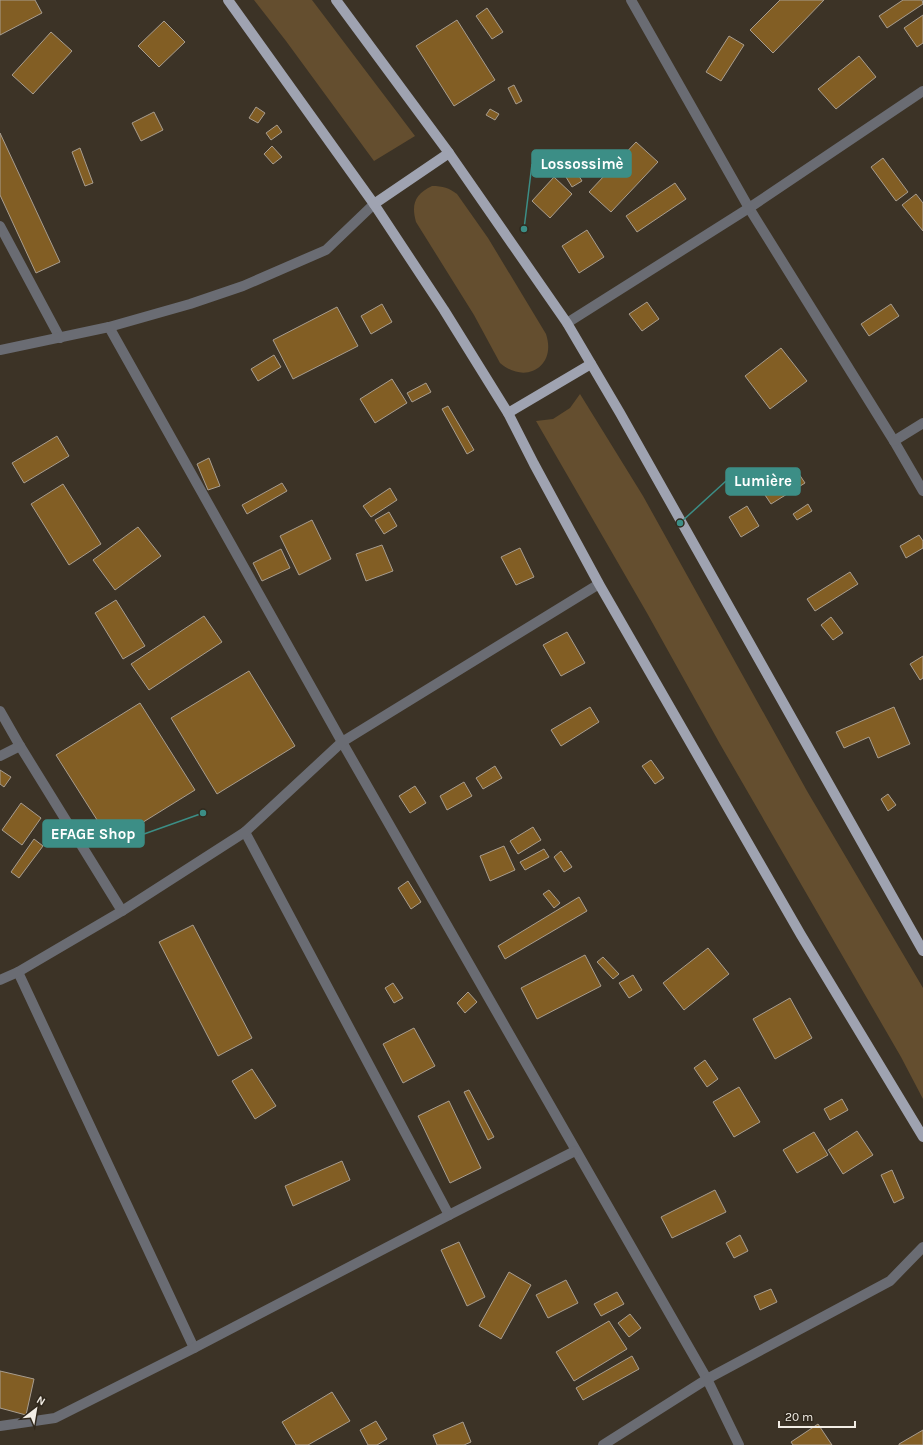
<svg xmlns="http://www.w3.org/2000/svg" width="923" height="1445" font-family="Karla,sans-serif">
  <style>
    .green { fill: #644e2f }
    .building { fill: #825e24; stroke: #a89d8f }
    .lines { fill: none; stroke-linecap: round; stroke-linejoin: round }
    .minor { stroke: #6a6c73; stroke-width: 10 }
    .primary { stroke: #9fa3b1; stroke-width: 10 }
    .leader { fill: none; stroke: #3c8e86; stroke-width: 1.5 }
    .callout-dot { fill: #3c8e86; stroke: #31291d; stroke-width: 1.5 }
    .callout { fill: #3c8e86; stroke: #3c8e86; stroke-width: 1.5 }
    .callout-label { font-size: 15px; text-anchor: middle; font-weight: bold; fill: #fff }
  </style>
  <rect width="100%" height="100%" fill="#3c3326"/>
  <g class="green">
    <polygon points="254,0 312,0 415,136 374,161 286,41"/>
    <path d="M432,186C443,186 449,188 457,194L488,238L546,334C557,367 525,385 500,363L474,315L416,222C411,204 415,194 432,186Z"/>
    <polygon points="580,394 643,496 807,791 923,988 923,1099 901,1057 720,744 647,613 536,421 553,419 570,408"/>
  </g>
  <g class="building">
    <polygon points="0,0 35,0 42,13 0,35"/>
    <polygon points="780,0 824,0 773,53 750,30"/>
    <polygon points="903,0 922,0 923,4 887,28 879,16"/>
    <polygon points="487,8 503,32 492,39 476,16"/>
    <polygon points="923,15 923,43 917,47 904,28"/>
    <polygon points="457,20 495,80 454,106 416,46"/>
    <polygon points="164,21 185,42 159,67 138,46"/>
    <polygon points="51,32 72,51 33,94 12,75"/>
    <polygon points="729,36 744,45 721,81 706,72"/>
    <polygon points="859,56 876,77 836,109 818,89"/>
    <polygon points="514,85 522,101 516,104 508,88"/>
    <polygon points="256,107 265,113 258,123 249,118"/>
    <polygon points="490,109 499,114 495,120 486,115"/>
    <polygon points="154,112 163,130 141,141 132,123"/>
    <polygon points="277,125 282,132 271,140 266,133"/>
    <polygon points="0,133 60,262 36,273 0,195"/>
    <polygon points="636,142 658,162 611,212 589,192"/>
    <polygon points="272,146 282,157 273,164 264,154"/>
    <polygon points="80,148 93,183 85,186 72,152"/>
    <polygon points="567,157 582,181 572,187 557,162"/>
    <polygon points="883,158 908,192 896,201 871,167"/>
    <polygon points="554,177 572,194 550,218 532,201"/>
    <polygon points="675,183 686,199 637,232 626,216"/>
    <polygon points="916,194 923,203 923,231 902,205"/>
    <polygon points="587,230 604,257 579,273 562,246"/>
    <polygon points="647,302 659,319 642,331 629,314"/>
    <polygon points="382,304 392,322 371,334 361,316"/>
    <polygon points="891,304 899,316 869,336 861,324"/>
    <polygon points="337,307 358,346 293,379 273,340"/>
    <polygon points="781,348 807,381 770,409 745,376"/>
    <polygon points="274,355 281,367 258,381 251,369"/>
    <polygon points="392,379 407,403 375,423 360,399"/>
    <polygon points="426,383 431,392 412,402 407,393"/>
    <polygon points="448,406 474,450 467,454 442,409"/>
    <polygon points="57,436 69,456 24,483 12,463"/>
    <polygon points="209,458 220,486 208,490 197,464"/>
    <polygon points="799,474 805,483 771,504 765,495"/>
    <polygon points="282,483 287,491 247,514 242,505"/>
    <polygon points="63,484 101,544 69,565 31,504"/>
    <polygon points="390,488 397,500 371,517 363,506"/>
    <polygon points="808,504 812,511 797,520 793,514"/>
    <polygon points="747,506 759,526 741,537 729,517"/>
    <polygon points="389,512 397,526 384,534 375,520"/>
    <polygon points="312,520 331,559 299,575 280,536"/>
    <polygon points="138,527 161,556 115,590 93,560"/>
    <polygon points="919,535 923,541 923,548 906,558 900,546"/>
    <polygon points="382,545 393,571 366,581 356,554"/>
    <polygon points="520,548 534,577 516,585 501,557"/>
    <polygon points="281,549 290,568 262,581 253,563"/>
    <polygon points="850,572 858,584 815,611 807,599"/>
    <polygon points="116,600 145,646 123,659 95,613"/>
    <polygon points="204,616 222,642 149,690 131,664"/>
    <polygon points="831,617 843,633 833,640 821,625"/>
    <polygon points="567,632 585,663 561,676 543,645"/>
    <polygon points="923,656 923,678 920,680 910,664"/>
    <polygon points="249,671 295,746 217,794 171,718"/>
    <polygon points="140,703 195,790 111,842 56,755"/>
    <polygon points="590,707 599,722 561,746 551,730"/>
    <polygon points="894,707 910,744 878,758 869,737 844,748 836,732"/>
    <polygon points="651,760 664,778 655,784 642,766"/>
    <polygon points="495,766 502,778 483,789 476,778"/>
    <polygon points="0,770 11,777 4,787 0,784"/>
    <polygon points="464,782 472,796 447,810 440,796"/>
    <polygon points="415,786 426,803 410,813 399,796"/>
    <polygon points="888,794 896,805 888,811 881,799"/>
    <polygon points="21,803 41,818 22,845 2,830"/>
    <polygon points="533,827 541,840 518,854 510,841"/>
    <polygon points="34,839 43,846 19,878 11,872"/>
    <polygon points="504,846 515,870 490,881 480,856"/>
    <polygon points="544,849 549,857 525,870 520,862"/>
    <polygon points="561,851 572,867 564,872 554,857"/>
    <polygon points="408,881 421,902 411,909 398,888"/>
    <polygon points="549,890 560,903 554,908 543,894"/>
    <polygon points="579,897 587,911 505,959 498,946"/>
    <polygon points="193,925 252,1038 218,1056 159,942"/>
    <polygon points="708,948 729,974 684,1010 663,983"/>
    <polygon points="585,955 601,986 537,1019 521,988"/>
    <polygon points="603,957 619,974 613,979 597,962"/>
    <polygon points="633,975 642,990 629,998 619,983"/>
    <polygon points="393,983 403,998 394,1003 385,988"/>
    <polygon points="468,992 477,1002 465,1013 457,1003"/>
    <polygon points="790,998 812,1038 775,1059 753,1019"/>
    <polygon points="414,1028 435,1066 403,1083 383,1044"/>
    <polygon points="705,1060 718,1079 707,1087 694,1068"/>
    <polygon points="252,1069 276,1106 255,1119 232,1081"/>
    <polygon points="739,1087 760,1122 734,1137 713,1102"/>
    <polygon points="469,1090 494,1137 488,1140 464,1092"/>
    <polygon points="842,1099 848,1110 830,1120 824,1109"/>
    <polygon points="449,1101 481,1168 450,1183 418,1116"/>
    <polygon points="857,1131 873,1155 843,1174 828,1150"/>
    <polygon points="814,1132 828,1155 797,1173 783,1150"/>
    <polygon points="342,1161 350,1180 293,1206 285,1186"/>
    <polygon points="892,1170 904,1198 894,1203 881,1175"/>
    <polygon points="715,1190 726,1212 672,1238 661,1217"/>
    <polygon points="740,1235 748,1251 734,1258 726,1243"/>
    <polygon points="459,1242 485,1297 467,1306 441,1250"/>
    <polygon points="509,1272 531,1285 501,1339 479,1326"/>
    <polygon points="566,1280 578,1303 548,1318 536,1295"/>
    <polygon points="771,1289 777,1302 760,1310 754,1296"/>
    <polygon points="617,1292 624,1304 601,1316 594,1304"/>
    <polygon points="630,1314 641,1328 629,1337 618,1323"/>
    <polygon points="609,1321 627,1349 574,1381 556,1352"/>
    <polygon points="632,1356 639,1369 583,1400 576,1388"/>
    <polygon points="0,1371 34,1379 26,1415 0,1408"/>
    <polygon points="332,1392 350,1421 308,1445 296,1445 282,1422"/>
    <polygon points="376,1421 387,1439 377,1445 368,1445 360,1430"/>
    <polygon points="463,1422 471,1442 464,1445 437,1445 433,1435"/>
    <polygon points="818,1424 832,1445 793,1445 791,1442"/>
    <polygon points="923,1430 923,1445 899,1445 899,1444"/>
  </g>
  <g class="lines">
    <g class="minor">
      <polyline points="631,0 749,208 894,441 923,491"/>
      <polyline points="0,226 60,338"/>
      <polyline points="567,323 749,208 923,91"/>
      <polyline points="109,327 342,742 707,1379 739,1445"/>
      <polyline points="0,350 109,327 190,304 243,286 326,250 374,204"/>
      <polyline points="894,441 923,423"/>
      <polyline points="0,711 20,746 122,911"/>
      <polyline points="0,756 20,746"/>
      <polyline points="245,832 449,1215"/>
      <polyline points="18,972 194,1348"/>
      <polyline points="0,980 18,972 122,911 245,832 342,742 599,584"/>
      <polyline points="0,1426 55,1418 194,1348 449,1215 575,1151"/>
      <polyline points="603,1445 707,1379 890,1281 923,1247"/>
    </g>
    <g class="primary">
      <polyline points="228,0 374,204 444,310 508,413 534,464 599,584 694,749 801,935 923,1137"/>
      <polyline points="336,0 449,153 567,323 620,413 923,951"/>
      <polyline points="374,204 449,153"/>
      <polyline points="508,413 591,364"/>
    </g>
  </g>
  <path class="leader" d="M524 229L532 164M680 523L726 481M203 813L144 834"/>
  <g class="callout-dot">
    <circle cx="524" cy="229" r="4"/>
    <circle cx="680" cy="523" r="4"/>
    <circle cx="203" cy="813" r="4"/>
  </g>
  <g class="callout">
    <rect x="532" y="150" width="99" height="27" rx="4"/>
    <rect x="726" y="468" width="74" height="27" rx="4"/>
    <rect x="43" y="820" width="101" height="27" rx="4"/>
  </g>
  <g class="callout-label">
    <text x="582" y="169">Lossossimè</text>
    <text x="763" y="486">Lumière</text>
    <text x="93" y="839">EFAGE Shop</text>
  </g>
  <g transform="translate(36 1409) rotate(31)" stroke="#31291d" stroke-width="3" paint-order="stroke">
  <path d="M0-3L7 15L0 10L-7 15Z" fill="#f2ede5"/>
  <text y="-6" font-size="11" font-weight="bold" text-anchor="middle" fill="#f2ede5">N</text>
  </g>
  <path d="M779 1421v6h76v-6" fill="none" stroke="#f2ede5" stroke-width="2"/>
  <text x="785" y="1421" font-size="12" fill="#f2ede5" stroke="#31291d" stroke-width="3" paint-order="stroke">20 m</text>
</svg>
